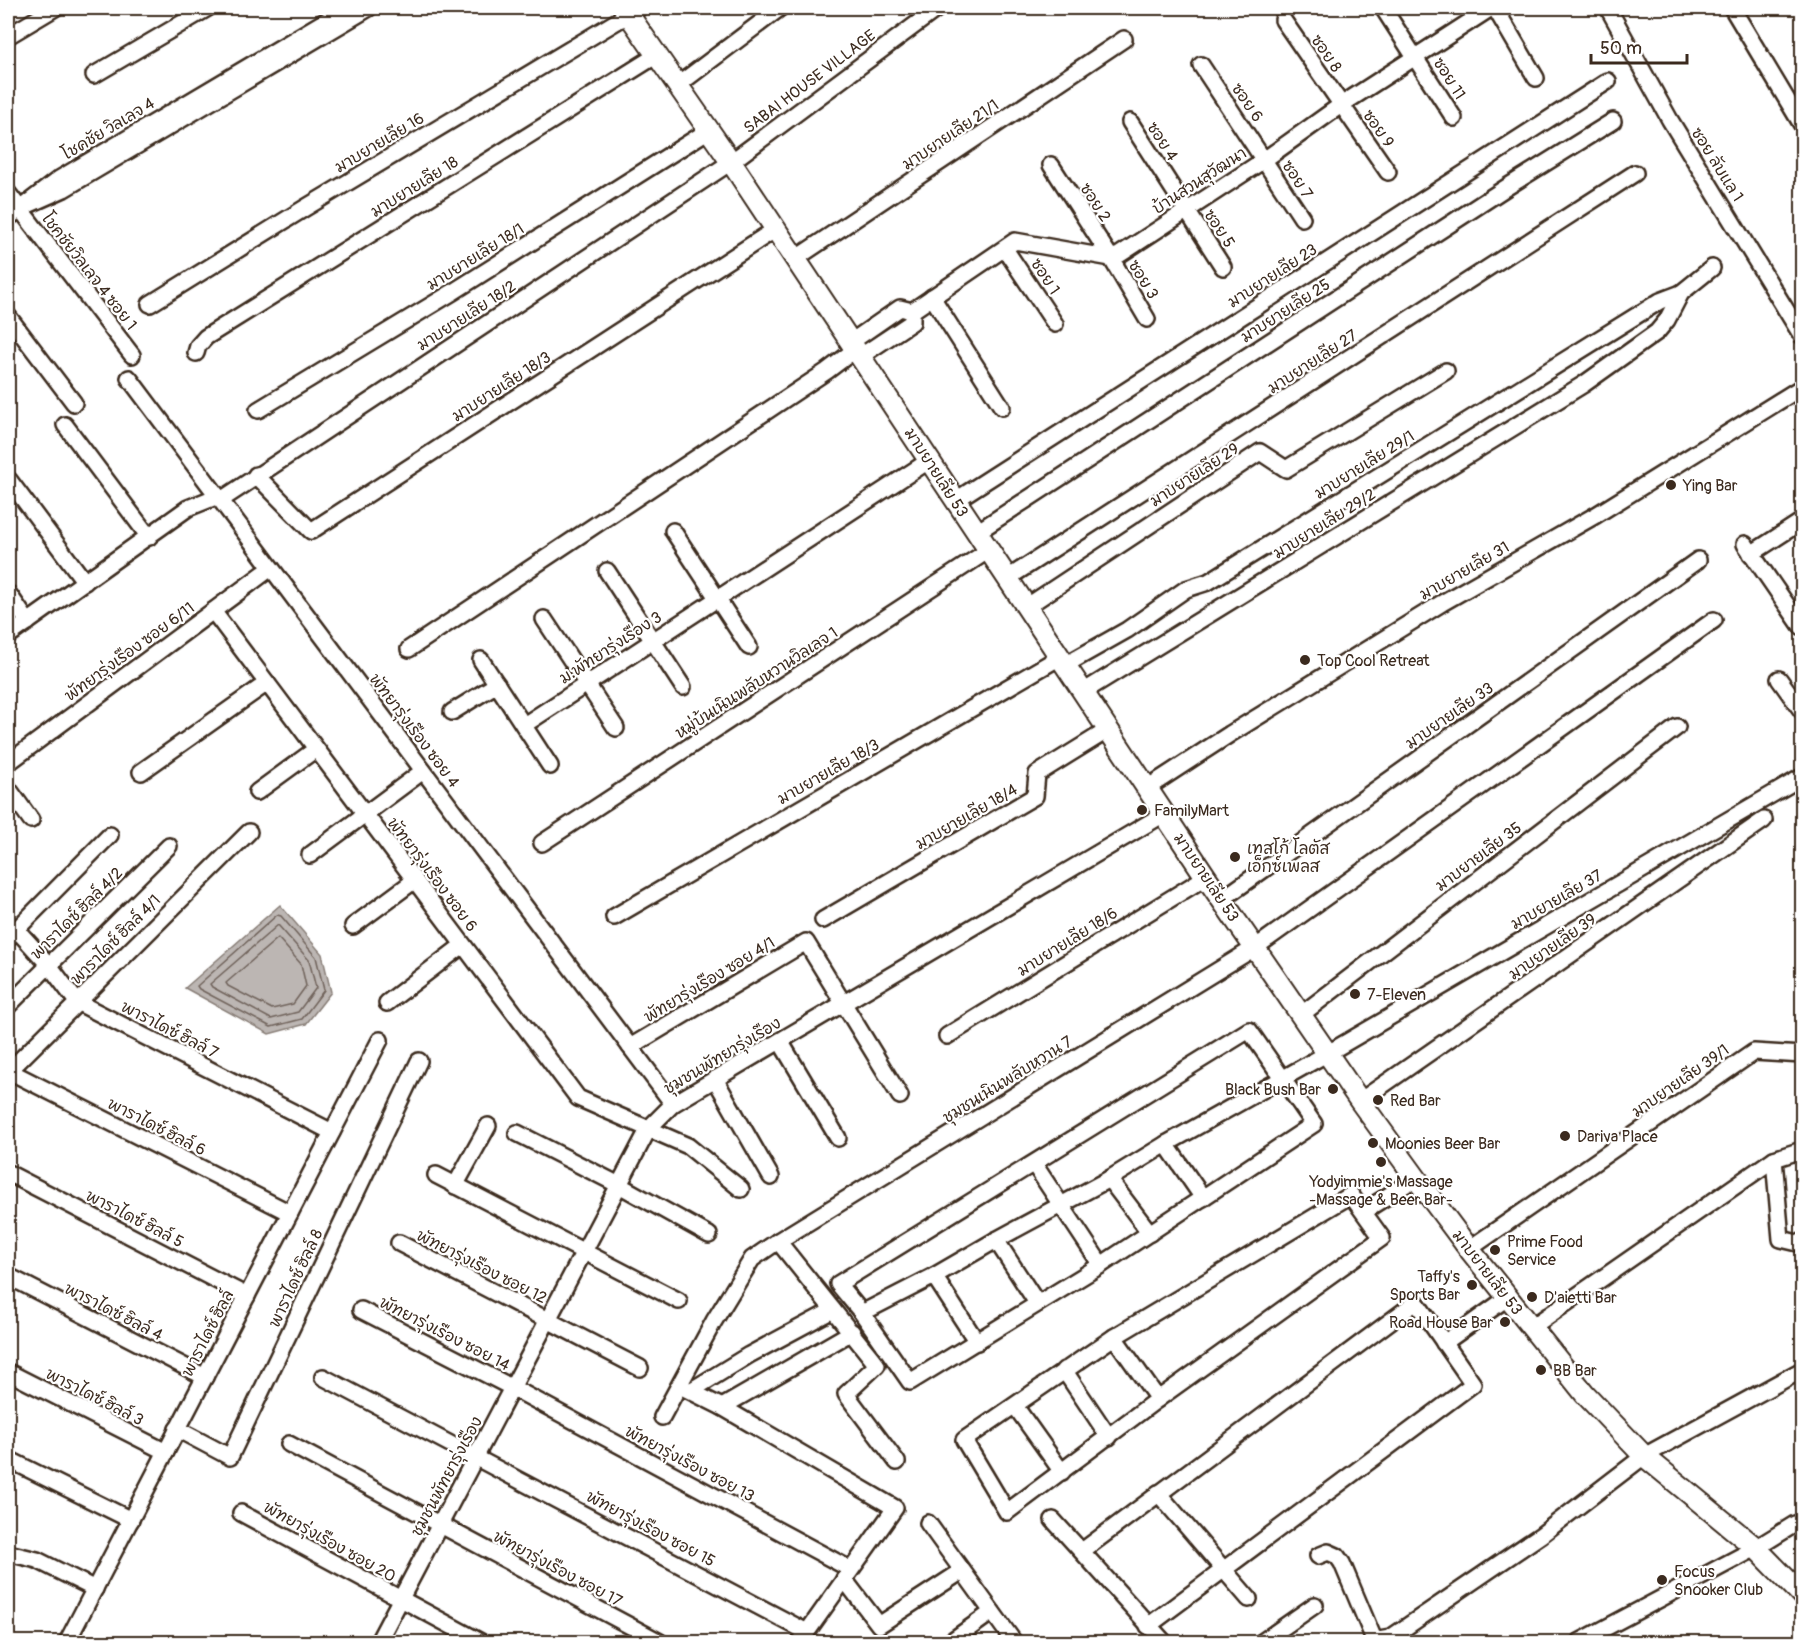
<svg xmlns="http://www.w3.org/2000/svg" width="1810" height="1650" font-family="Pangolin,'Playpen Sans Thai',sans-serif">
  <style>
    .water { fill: #bcb6b3; stroke: #887e77; stroke-width: 1.5 }
    .lines { fill: none; stroke-linecap: round; stroke-linejoin: round }
    .shore { stroke: #6f625a; stroke-width: 1.5 }
    .minor-casing { stroke: #3b2a1e; stroke-width: 20 }
    .tertiary-casing { stroke: #3b2a1e; stroke-width: 24 }
    .minor { stroke: #fff; stroke-width: 15 }
    .tertiary { stroke: #fff; stroke-width: 20 }
    .poi-dot { fill: #3b2a1e; stroke: #fff; stroke-width: 2 }
    .labels { text-anchor: middle; stroke-width: 4.5; stroke-linejoin: round; paint-order: stroke }
    .street-label { font-size: 16px; fill: #3b2a1e; stroke: #fff }
    .poi-label { font-size: 16px; fill: #3b2a1e; stroke: #fff; text-anchor: start }
  </style>
  <rect width="100%" height="100%" fill="#fff"/>
  <filter id="ink" filterUnits="userSpaceOnUse"><feTurbulence type="fractalNoise" baseFrequency=".0167" numOctaves="2"/><feDisplacementMap in="SourceGraphic" scale="12" xChannelSelector="R" yChannelSelector="G"/><feConvolveMatrix kernelMatrix="1 2 1 2 8 2 1 2 1" color-interpolation-filters="sRGB"/></filter>
  <g filter="url(#ink)">
    <polygon class="water" points="280,905 322,954 331,992 306,1024 269,1034 185,988"/>
    <g class="lines">
      <g class="shore">
        <polygon points="277,915 281,916 316,957 324,990 302,1019 271,1027 199,989 197,986"/>
        <polygon points="278,925 309,960 316,988 298,1012 271,1019 212,987 210,984"/>
        <polygon points="278,938 301,964 306,986 293,1004 272,1009 228,986 226,983"/>
      </g>
      <defs>
        <g id="minor">
          <polyline points="1383,8 1454,118"/>
          <polyline points="1495,8 1536,78"/>
          <polyline points="1608,8 1670,120 1802,336"/>
          <polyline points="1732,8 1802,125"/>
          <polyline points="1283,20 1388,172"/>
          <polyline points="8,36 55,8"/>
          <polyline points="1201,65 1302,218"/>
          <polyline points="94,75 208,8"/>
          <polyline points="678,85 780,8"/>
          <polyline points="1130,122 1223,267"/>
          <polyline points="1051,165 1111,258 1147,319"/>
          <polyline points="8,193 132,355"/>
          <polyline points="19,209 64,189 369,8"/>
          <polyline points="8,218 59,179 347,8"/>
          <polyline points="1005,249 1055,324"/>
          <polyline points="795,259 1124,39"/>
          <polyline points="932,297 1002,407"/>
          <polyline points="150,304 305,208 639,8"/>
          <polyline points="8,316 74,403"/>
          <polyline points="851,342 900,308 912,311 1015,241 1111,258 1119,255 1264,160 1341,105 1491,8"/>
          <polyline points="196,353 198,346 206,337 657,55"/>
          <polyline points="861,356 912,322 912,311"/>
          <polyline points="129,378 673,1104"/>
          <polyline points="258,410 453,292 709,130"/>
          <polyline points="65,425 149,537"/>
          <polyline points="256,475 311,531 776,229"/>
          <polyline points="9,480 85,582"/>
          <polyline points="221,500 731,162 938,8"/>
          <polyline points="956,500 1608,81"/>
          <polyline points="673,531 749,647"/>
          <polyline points="977,532 1507,187 1613,121"/>
          <polyline points="1745,544 1802,627"/>
          <polyline points="1751,554 1802,521"/>
          <polyline points="607,571 683,687"/>
          <polyline points="1008,578 1635,173"/>
          <polyline points="8,593 28,622"/>
          <polyline points="1026,607 1260,452 1286,469 1446,371"/>
          <polyline points="213,611 578,1098 688,1146 741,1189"/>
          <polyline points="544,619 616,728"/>
          <polyline points="8,636 188,508 218,496"/>
          <polyline points="409,649 827,371 856,349"/>
          <polyline points="481,660 550,766"/>
          <polyline points="1065,665 1127,630 1186,589 1208,582 1660,301 1681,293"/>
          <polyline points="1779,679 1802,711"/>
          <polyline points="1083,692 1584,384 1657,332 1667,320 1681,293 1712,268"/>
          <polyline points="452,712 497,684"/>
          <polyline points="524,725 930,460"/>
          <polyline points="8,763 271,568"/>
          <polyline points="141,772 267,683"/>
          <polyline points="8,788 31,820"/>
          <polyline points="1147,788 1230,734 1442,603 1596,515 1802,387"/>
          <polyline points="257,792 316,749"/>
          <polyline points="542,843 989,550"/>
          <polyline points="310,855 423,771"/>
          <polyline points="1221,900 1698,560"/>
          <polyline points="614,917 1060,657"/>
          <polyline points="823,920 1035,796 1037,774 1108,730"/>
          <polyline points="353,926 415,880"/>
          <polyline points="16,929 49,965 77,1002 332,1132"/>
          <polyline points="8,938 110,835"/>
          <polyline points="387,1003 463,945"/>
          <polyline points="8,1006 169,846"/>
          <polyline points="1302,1014 1677,727"/>
          <polygon points="1249,1030 1314,1124 1101,1265 910,1382 862,1313 838,1284"/>
          <polyline points="947,1036 1206,877"/>
          <polyline points="780,1041 838,1138"/>
          <polyline points="630,1047 806,942 900,1096"/>
          <polyline points="9,1071 290,1213"/>
          <polyline points="8,1072 249,832"/>
          <polyline points="715,1079 771,1177"/>
          <polyline points="1360,1101 1764,820"/>
          <polyline points="517,1133 619,1185 709,1235"/>
          <polyline points="1166,1144 1203,1198"/>
          <polyline points="1774,1159 1781,1239 1802,1244"/>
          <polyline points="1034,1164 1101,1265"/>
          <polyline points="8,1173 247,1296"/>
          <polyline points="436,1175 679,1301"/>
          <polyline points="1109,1179 1150,1233"/>
          <polyline points="455,1186 488,1126"/>
          <polygon points="1351,1195 1382,1238 1158,1399 1007,1512 964,1440 1114,1337"/>
          <polyline points="1364,1211 1416,1178"/>
          <polyline points="996,1240 1037,1303"/>
          <polyline points="778,1241 877,1365 846,1394 897,1462"/>
          <polyline points="399,1243 640,1368"/>
          <polyline points="1469,1249 1754,1052 1802,1055"/>
          <polyline points="8,1276 205,1377"/>
          <polyline points="934,1276 977,1342"/>
          <polyline points="361,1310 513,1388 850,1569"/>
          <polyline points="862,1313 934,1276 996,1240 1109,1179 1166,1144 1328,1053 1802,777"/>
          <polyline points="1532,1327 1774,1159 1802,1150"/>
          <polyline points="1114,1337 1158,1399"/>
          <polyline points="1444,1343 1507,1298"/>
          <polyline points="1064,1370 1109,1437"/>
          <polyline points="8,1372 166,1452"/>
          <polyline points="323,1377 807,1632"/>
          <polyline points="680,1386 722,1407 895,1508 800,1642"/>
          <polyline points="692,1390 749,1355 833,1310"/>
          <polyline points="1015,1406 1062,1472"/>
          <polyline points="722,1407 852,1332"/>
          <polyline points="662,1417 714,1321 752,1259 778,1241 1256,947 1714,620"/>
          <polyline points="177,1429 230,1457 419,1061"/>
          <polyline points="289,1444 660,1642"/>
          <polyline points="8,1459 131,1520"/>
          <polyline points="1158,1493 1249,1599"/>
          <polyline points="241,1513 481,1642"/>
          <polyline points="1053,1520 1164,1642"/>
          <polyline points="928,1523 1014,1642"/>
          <polyline points="1082,1551 1416,1302 1473,1384 1148,1626"/>
          <polyline points="8,1553 37,1560 95,1589"/>
          <polyline points="1318,1556 1328,1552 1337,1556 1342,1563 1373,1637 1379,1640 1390,1638 1541,1535 1644,1456 1802,1370"/>
          <polyline points="844,1579 879,1625 962,1571"/>
          <polyline points="67,1642 380,1040"/>
          <polyline points="378,1642 649,1128 673,1104 1164,814"/>
          <polyline points="950,1642 992,1612"/>
          <polyline points="1262,1642 1315,1605"/>
          <polyline points="1579,1642 1756,1548 1795,1524 1802,1522"/>
        </g>
        <polyline id="tertiary" points="624,8 731,162 1206,877 1360,1101 1416,1178 1469,1249 1585,1394 1644,1456 1756,1548 1802,1595"/>
      </defs>
      <use href="#minor" class="minor-casing"/>
      <use href="#tertiary" class="tertiary-casing"/>
      <use href="#minor" class="minor"/>
      <use href="#tertiary" class="tertiary"/>
    </g>
  </g>
  <g class="poi-dot">
    <circle cx="1671" cy="485" r="6"/>
    <circle cx="1305" cy="660" r="6"/>
    <circle cx="1142" cy="810" r="6"/>
    <circle cx="1235" cy="857" r="6"/>
    <circle cx="1355" cy="994" r="6"/>
    <circle cx="1333" cy="1089" r="6"/>
    <circle cx="1378" cy="1100" r="6"/>
    <circle cx="1565" cy="1136" r="6"/>
    <circle cx="1373" cy="1143" r="6"/>
    <circle cx="1381" cy="1162" r="6"/>
    <circle cx="1495" cy="1250" r="6"/>
    <circle cx="1472" cy="1285" r="6"/>
    <circle cx="1532" cy="1297" r="6"/>
    <circle cx="1505" cy="1322" r="6"/>
    <circle cx="1541" cy="1370" r="6"/>
    <circle cx="1662" cy="1580" r="6"/>
  </g>
  <g class="labels">
    <g class="street-label">
      <text transform="translate(1327 53) rotate(56)" y="6">ซอย 8</text>
      <text transform="translate(1450 78) rotate(58)" y="6">ซอย 11</text>
      <text transform="translate(809 81) rotate(-37)" y="6">SABAI HOUSE VILLAGE</text>
      <text transform="translate(1248 102) rotate(56)" y="6">ซอย 6</text>
      <text transform="translate(108 128) rotate(-31)" y="6">โชคชัย วิลเลจ 4</text>
      <text transform="translate(1379 128) rotate(55)" y="6">ซอย 9</text>
      <text transform="translate(950 134) rotate(-34)" y="6">มาบยายเลีย 21/1</text>
      <text transform="translate(1163 141) rotate(57)" y="6">ซอย 4</text>
      <text transform="translate(379 142) rotate(-31)" y="6">มาบยายเลีย 16</text>
      <text transform="translate(1718 164) rotate(58)" y="6">ซอย ลับแล 1</text>
      <text transform="translate(1298 179) rotate(57)" y="6">ซอย 7</text>
      <text transform="translate(1199 180) rotate(-33)" y="6">บ้านสวนสุวัฒนา</text>
      <text transform="translate(414 186) rotate(-32)" y="6">มาบยายเลีย 18</text>
      <text transform="translate(1096 202) rotate(57)" y="6">ซอย 2</text>
      <text transform="translate(1220 228) rotate(57)" y="6">ซอย 5</text>
      <text transform="translate(475 256) rotate(-32)" y="6">มาบยายเลีย 18/1</text>
      <text transform="translate(90 271) rotate(52)" y="6">โชคชัยวิลเลจ 4 ซอย 1</text>
      <text transform="translate(1272 275) rotate(-33)" y="6">มาบยายเลีย 23</text>
      <text transform="translate(1046 276) rotate(57)" y="6">ซอย 1</text>
      <text transform="translate(1144 279) rotate(59)" y="6">ซอย 3</text>
      <text transform="translate(1285 310) rotate(-33)" y="6">มาบยายเลีย 25</text>
      <text transform="translate(466 315) rotate(-33)" y="6">มาบยายเลีย 18/2</text>
      <text transform="translate(1312 361) rotate(-33)" y="6">มาบยายเลีย 27</text>
      <text transform="translate(501 386) rotate(-33)" y="6">มาบยายเลีย 18/3</text>
      <text transform="translate(1364 464) rotate(-32)" y="6">มาบยายเลีย 29/1</text>
      <text transform="translate(937 472) rotate(57)" y="6">มาบยายเลีย 53</text>
      <text transform="translate(1194 474) rotate(-33)" y="6">มาบยายเลีย 29</text>
      <text transform="translate(1324 523) rotate(-32)" y="6">มาบยายเลีย 29/2</text>
      <text transform="translate(1464 570) rotate(-30)" y="6">มาบยายเลีย 31</text>
      <text transform="translate(610 647) rotate(-33)" y="6">ม.พัทยารุ่งเรือง 3</text>
      <text transform="translate(129 651) rotate(-36)" y="6">พัทยารุ่งเรือง ซอย 6/11</text>
      <text transform="translate(756 682) rotate(-33)" y="6">หมู่บ้นเนินพลับหวานวิลเลจ 1</text>
      <text transform="translate(1449 715) rotate(-35)" y="6">มาบยายเลีย 33</text>
      <text transform="translate(415 730) rotate(53)" y="6">พัทยารุ่งเรือง ซอย 4</text>
      <text transform="translate(828 771) rotate(-30)" y="6">มาบยายเลีย 18/3</text>
      <text transform="translate(966 816) rotate(-30)" y="6">มาบยายเลีย 18/4</text>
      <text transform="translate(1478 856) rotate(-37)" y="6">มาบยายเลีย 35</text>
      <text transform="translate(433 874) rotate(53)" y="6">พัทยารุ่งเรือง ซอย 6</text>
      <text transform="translate(1207 877) rotate(56)" y="6">มาบยายเลีย 53</text>
      <text transform="translate(1556 899) rotate(-30)" y="6">มาบยายเลีย 37</text>
      <text transform="translate(76 913) rotate(-45)" y="6">พาราไดซ์ ฮิลล์ 4/2</text>
      <text transform="translate(115 939) rotate(-45)" y="6">พาราไดซ์ ฮิลล์ 4/1</text>
      <text transform="translate(1067 941) rotate(-32)" y="6">มาบยายเลีย 18/6</text>
      <text transform="translate(1552 946) rotate(-35)" y="6">มาบยายเลีย 39</text>
      <text transform="translate(709 979) rotate(-31)" y="6">พัทยารุ่งเรือง ซอย 4/1</text>
      <text transform="translate(170 1029) rotate(27)" y="6">พาราไดซ์ ฮิลล์ 7</text>
      <text transform="translate(722 1055) rotate(-31)" y="6">ชุมชนพัทยารุ่งเรือง</text>
      <text transform="translate(1007 1079) rotate(-32)" y="6">ชุมชนเนินพลับหวาน 7</text>
      <text transform="translate(1680 1080) rotate(-35)" y="6">มาบยายเลีย 39/1</text>
      <text transform="translate(157 1126) rotate(27)" y="6">พาราไดซ์ ฮิลล์ 6</text>
      <text transform="translate(135 1218) rotate(27)" y="6">พาราไดซ์ ฮิลล์ 5</text>
      <text transform="translate(482 1266) rotate(27)" y="6">พัทยารุ่งเรือง ซอย 12</text>
      <text transform="translate(1488 1272) rotate(52)" y="6">มาบยายเลีย 53</text>
      <text transform="translate(295 1278) rotate(-65)" y="6">พาราไดซ์ ฮิลล์ 8</text>
      <text transform="translate(114 1311) rotate(27)" y="6">พาราไดซ์ ฮิลล์ 4</text>
      <text transform="translate(207 1333) rotate(-63)" y="6">พาราไดซ์ ฮิลล์</text>
      <text transform="translate(445 1333) rotate(27)" y="6">พัทยารุ่งเรือง ซอย 14</text>
      <text transform="translate(95 1396) rotate(27)" y="6">พาราไดซ์ ฮิลล์ 3</text>
      <text transform="translate(690 1463) rotate(28)" y="6">พัทยารุ่งเรือง ซอย 13</text>
      <text transform="translate(446 1476) rotate(-62)" y="6">ชุมชนพัทยารุ่งเรือง</text>
      <text transform="translate(651 1528) rotate(28)" y="6">พัทยารุ่งเรือง ซอย 15</text>
      <text transform="translate(330 1541) rotate(29)" y="6">พัทยารุ่งเรือง ซอย 20</text>
      <text transform="translate(558 1568) rotate(28)" y="6">พัทยารุ่งเรือง ซอย 17</text>
    </g>
    <g class="poi-label">
      <text x="1683" y="491">Ying Bar</text>
      <text x="1317" y="666">Top Cool Retreat</text>
      <text x="1154" y="816">FamilyMart</text>
      <text x="1247" y="854">เทสโก้ โลตัส<tspan x="1247" dy="18">เอ็กซ์เพลส</tspan></text>
      <text x="1367" y="1000">7-Eleven</text>
      <text x="1321" y="1095" text-anchor="end">Black Bush Bar</text>
      <text x="1390" y="1106">Red Bar</text>
      <text x="1577" y="1142">Dariva Place</text>
      <text x="1385" y="1149">Moonies Beer Bar</text>
      <text x="1381" y="1187" text-anchor="middle">Yodyimmie's Massage<tspan x="1381" dy="18">-Massage &amp; Beer Bar-</tspan></text>
      <text x="1507" y="1247">Prime Food<tspan x="1507" dy="18">Service</tspan></text>
      <text x="1460" y="1282" text-anchor="end">Taffy's<tspan x="1460" dy="18">Sports Bar</tspan></text>
      <text x="1544" y="1303">D'aietti Bar</text>
      <text x="1493" y="1328" text-anchor="end">Road House Bar</text>
      <text x="1553" y="1376">BB Bar</text>
      <text x="1674" y="1577">Focus<tspan x="1674" dy="18">Snooker Club</tspan></text>
    </g>
  </g>
  <rect width="1810" height="1650" fill="none" stroke="#fff" stroke-width="30"/>
  <rect x="15" y="15" width="1780" height="1620" fill="none" stroke="#3b2a1e" stroke-width="2" filter="url(#ink)"/>
  <path d="M1591 54v9h96v-9" fill="none" stroke="#3b2a1e" stroke-width="3"/>
  <text x="1600" y="54" font-size="18" fill="#3b2a1e" stroke="#ffffff" stroke-width="4.5" paint-order="stroke">50 m</text>
</svg>
